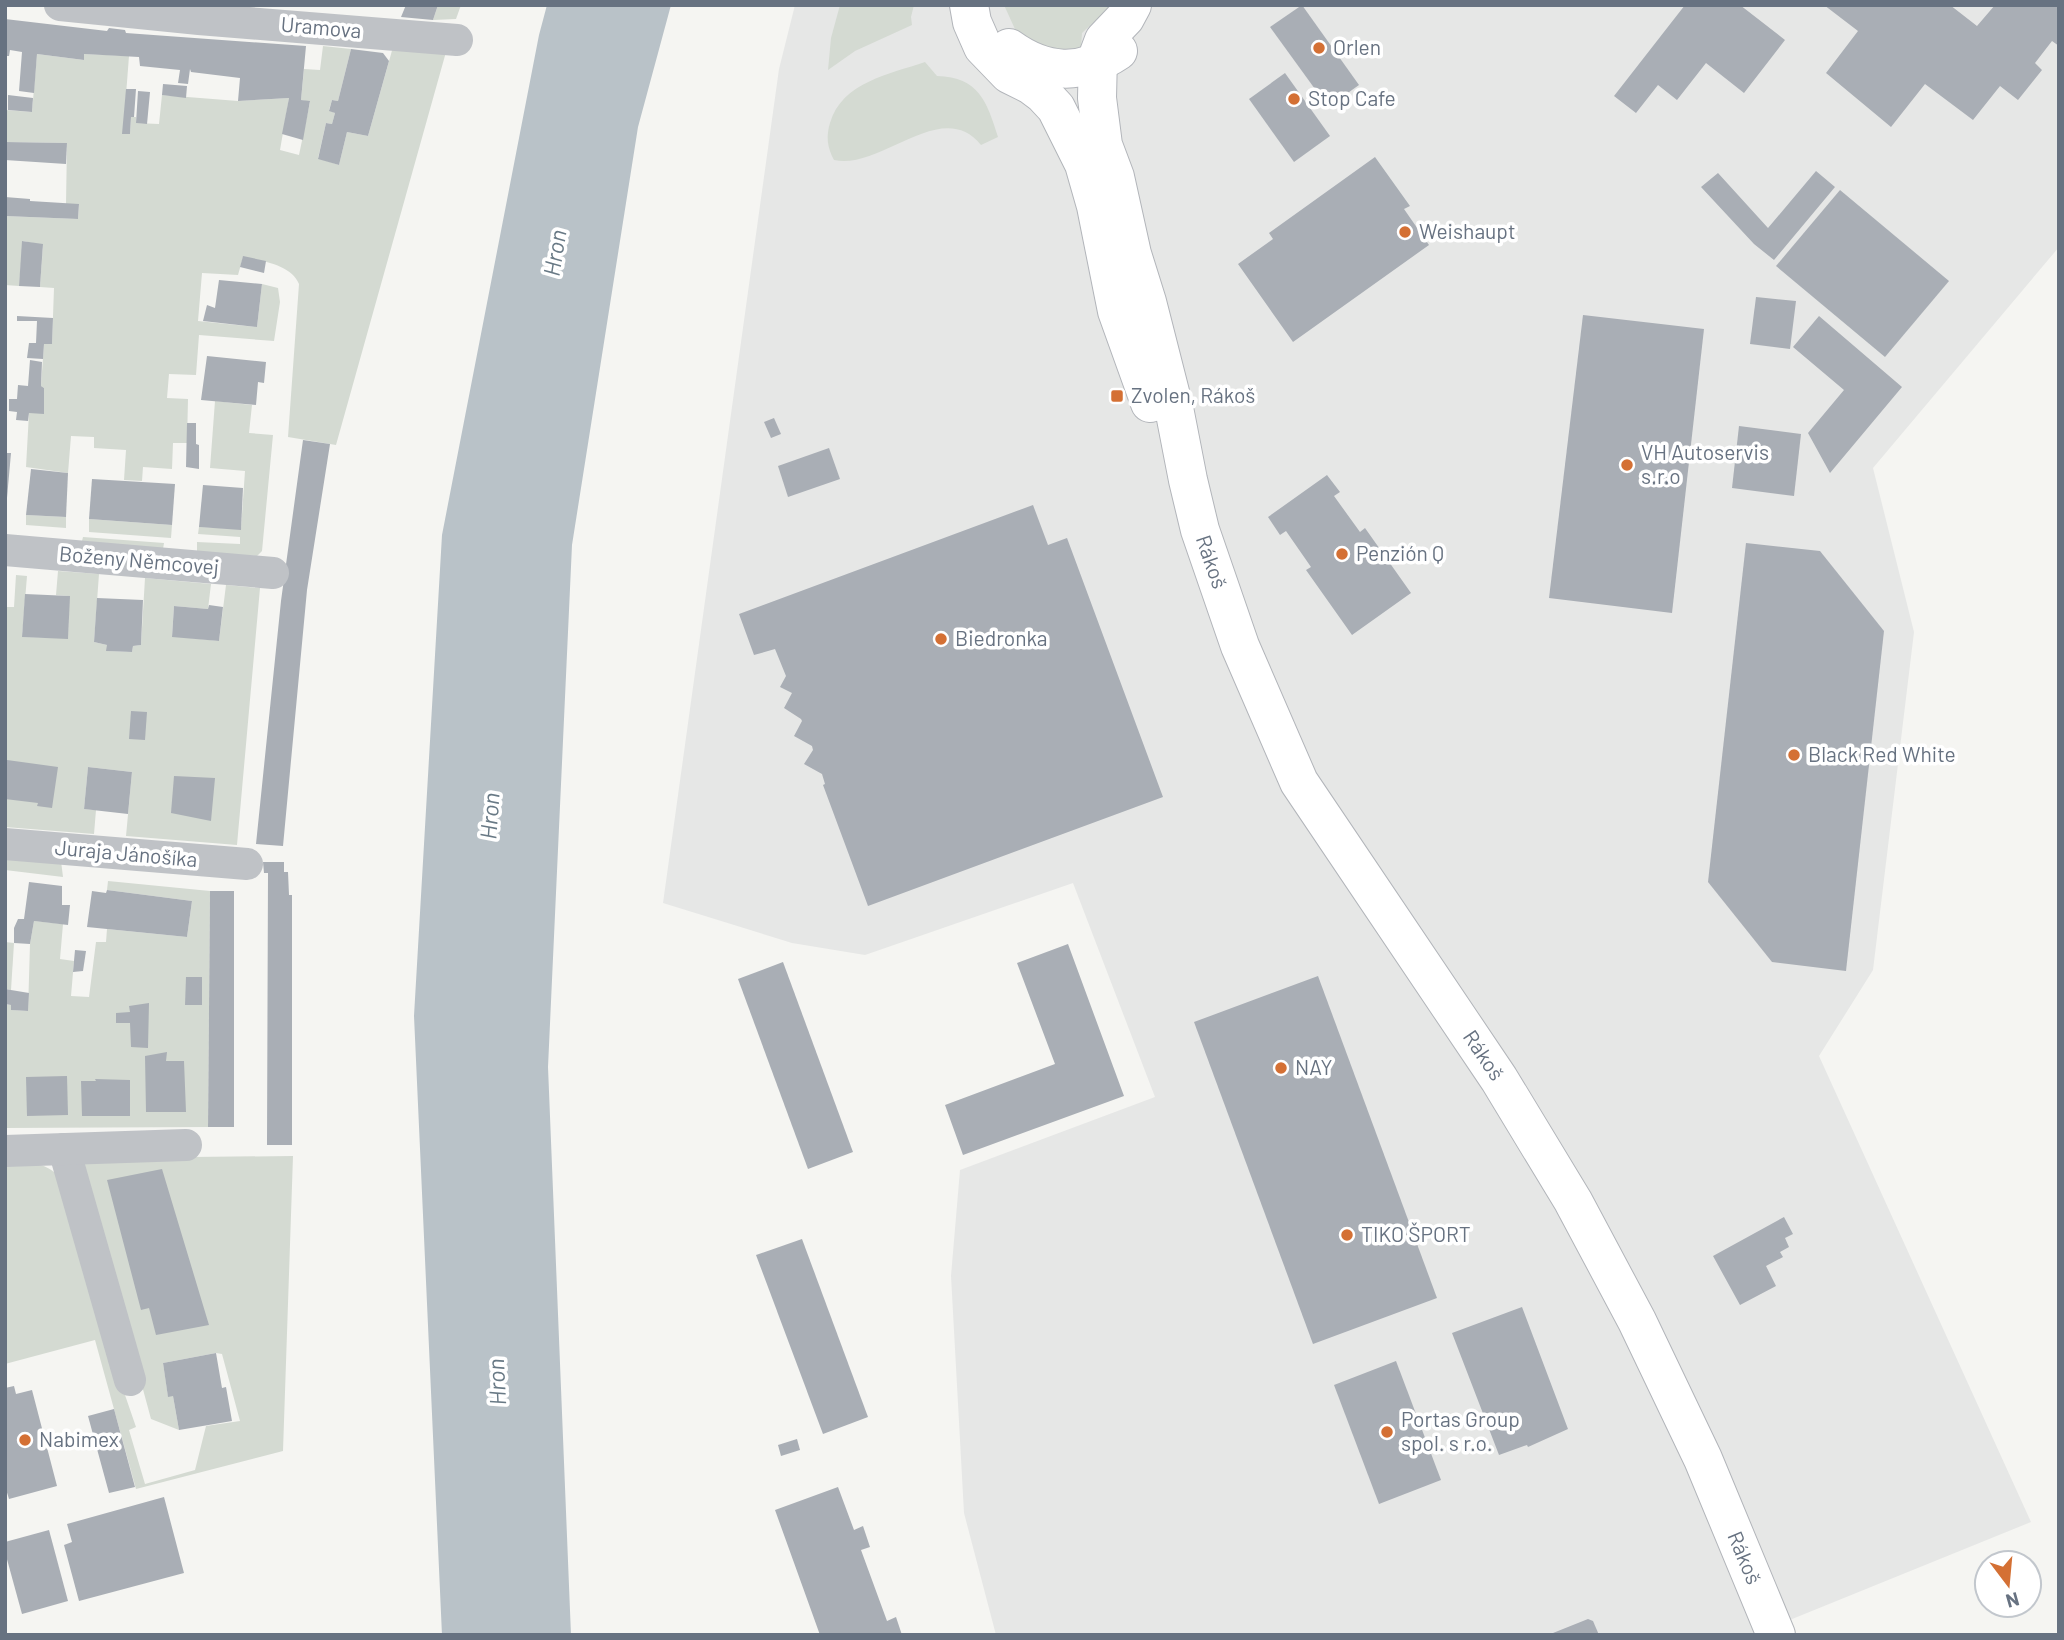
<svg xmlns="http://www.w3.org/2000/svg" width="2064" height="1640" font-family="Barlow,sans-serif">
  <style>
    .built { fill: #e6e7e6 }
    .green { fill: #d4dad2 }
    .water { fill: #b9c2c8 }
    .building { fill: #a9aeb5 }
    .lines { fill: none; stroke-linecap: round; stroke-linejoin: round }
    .secondary-casing { stroke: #b2b5ba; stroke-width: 40 }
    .street { stroke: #bfc2c6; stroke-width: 32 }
    .secondary { stroke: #fff; stroke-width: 38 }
    .poi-dot { fill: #d47034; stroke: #fff; stroke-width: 2.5 }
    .labels { text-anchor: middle; stroke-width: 7; stroke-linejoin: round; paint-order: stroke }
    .street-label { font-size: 21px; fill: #677281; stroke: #fff }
    .poi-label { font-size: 21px; fill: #677281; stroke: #fff; text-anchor: start }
    .water-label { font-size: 23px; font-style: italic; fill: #687985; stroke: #fff }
  </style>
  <rect width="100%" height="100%" fill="#f5f5f2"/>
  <polygon class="built" points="795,5 2059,5 2059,247 1873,468 1914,632 1873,970 1819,1056 2031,1522 1753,1635 996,1635 964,1513 951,1276 960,1170 1155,1097 1073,883 865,955 792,943 663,903 779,69"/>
  <g class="green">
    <polygon points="438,5 461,5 456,19 433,20"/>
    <polygon points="840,5 914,5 911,17 912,25 855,51 828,70 831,38"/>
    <polygon points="1004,5 1112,5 1082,33 1081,48 1049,50 1019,38"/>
    <path d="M323,46L351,49L338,101L332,100L329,110L335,113L332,124L326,123L318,158L339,165L347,132L368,136L393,47L446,52L336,445L288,437L299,284C292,265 260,260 243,257L238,275L202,273L198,321L257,327L262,284L278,288L280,302L274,341L199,335L196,375L169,374L167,398L188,399L187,443H173L172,469L143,467L142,481L124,480L126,450L94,448V437L71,436L68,473L26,467L29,413H44V388L41,386L44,344H52L54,288L40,287L43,245L23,241L19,286L5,285V216L78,219L79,205L66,204L67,143L5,142V110L32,112L37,54L84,60V54L129,56L123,134H130L131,117H136V123L159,124L162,95L238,101L289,98L280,150L299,155L310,102L301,100L304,69L320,70Z"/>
    <path d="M925,62L937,76C979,77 987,102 998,137L981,145C942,96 880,171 834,160C827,147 826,136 830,123C842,82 890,74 925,62Z"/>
    <polygon points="215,401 252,405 249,433 273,435 262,551 257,556 197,552 197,542 240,544 240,537 198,534 199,527 241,529 245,471 210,468"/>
    <polygon points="26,515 66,517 66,528 26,525"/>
    <polygon points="89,519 172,525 171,538 89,532"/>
    <polygon points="83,537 164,543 163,549 82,541"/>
    <polygon points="58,571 99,574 94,642 107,645 107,651 132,652 133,646 141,645 145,578 211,584 208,609 174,606 172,636 219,641 226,585 260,588 237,845 126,836 132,772 88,767 84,809 96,810 94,834 5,827 5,607 14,607 16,575 27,576 22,637 68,638 69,596 56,595"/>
    <polygon points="5,856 61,861 63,877 5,870"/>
    <polygon points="108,881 210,891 208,1127 5,1128 5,1004 11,1005 12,1010 28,1011 30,944 34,921 63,924 60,959 74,961 71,996 89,997 96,942 106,942 107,929 187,937 192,901 107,890"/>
    <polygon points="5,942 14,943 11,990 5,989"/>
    <path d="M293,1156L283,1451L136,1489L95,1340L5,1364V1163C27,1163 45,1160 61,1179L105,1337L136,1427L129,1430L145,1484L195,1470L206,1426L240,1421L222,1354L216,1353L163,1363L168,1396H173L179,1430L151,1419L83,1167L86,1162L191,1157Z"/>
  </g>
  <polygon class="water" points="547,5 671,5 638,127 572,545 548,1067 571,1635 442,1635 414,1016 442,535 539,35"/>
  <g class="building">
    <polygon points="406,5 438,5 433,20 401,17"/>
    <polygon points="1302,5 1359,85 1328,107 1270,27"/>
    <polygon points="1685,5 1740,5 1785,40 1744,93 1706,63 1677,100 1658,85 1636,113 1614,96"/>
    <polygon points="1824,5 1950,5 1977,26 1995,5 2059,5 2059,46 2052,41 2035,63 2042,70 2018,100 2000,86 1973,120 1925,84 1891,127 1826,73 1858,31"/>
    <polygon points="5,19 107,31 109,28 125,30 126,33 306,46 301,100 310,101 303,140 282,134 289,98 238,101 240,78 191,72 190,69 188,84 178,83 180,70 140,66 139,57 84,54 84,60 37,54 34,93 19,91 22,52 10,50 9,56 5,56"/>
    <polygon points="351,49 383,53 389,61 368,136 347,132 339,165 318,159 326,123 332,124 335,113 329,111 332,100 338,101"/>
    <polygon points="1285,73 1330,136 1294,162 1249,99"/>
    <polygon points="163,84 187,86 186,98 162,95"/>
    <polygon points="126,89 136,89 134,117 131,117 130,134 122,134"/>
    <polygon points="138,91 150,92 147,124 136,123"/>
    <polygon points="8,95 33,98 32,112 8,110"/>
    <polygon points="5,142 67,143 66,164 5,160"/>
    <polygon points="1375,157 1410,206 1404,209 1429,245 1293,342 1238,264 1273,239 1269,233"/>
    <polygon points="1816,171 1835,187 1774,260 1754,244 1701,187 1718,173 1768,228"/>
    <polygon points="1840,190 1949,281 1885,357 1776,266"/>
    <polygon points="5,197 30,199 30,201 79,204 78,219 5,216"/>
    <polygon points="22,241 43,244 40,287 19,286"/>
    <polygon points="243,256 266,261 264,273 240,267"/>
    <polygon points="219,280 262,284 257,327 203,321 207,305 215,308"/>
    <polygon points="1756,297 1796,301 1790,349 1750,344"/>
    <polygon points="1583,315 1704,329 1672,613 1549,598"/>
    <polygon points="17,316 53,318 52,344 44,344 43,359 27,358 29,343 36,343 37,321 17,321"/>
    <polygon points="1819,316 1902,387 1830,473 1808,433 1844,390 1793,347"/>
    <polygon points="207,356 266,362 264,383 258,382 256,405 201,400"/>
    <polygon points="30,360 42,362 41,386 44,388 44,414 29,413 28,421 16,420 17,412 9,411 9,399 17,399 18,385 28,386"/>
    <polygon points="774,418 781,434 771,438 764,422"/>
    <polygon points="187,423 196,423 196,444 199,445 199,469 186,467"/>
    <polygon points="1739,426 1801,434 1794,496 1732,488"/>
    <polygon points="303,440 330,444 307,590 283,846 256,844 281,601"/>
    <polygon points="829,448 840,479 788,497 778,466"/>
    <polygon points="5,453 11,453 7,498 5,498"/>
    <polygon points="31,469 68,473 66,517 26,515"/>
    <polygon points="1327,475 1340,492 1334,496 1360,532 1365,528 1411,593 1352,635 1306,570 1311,567 1286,531 1280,535 1268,517"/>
    <polygon points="92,479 175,484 172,525 89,519"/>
    <polygon points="203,485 243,488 241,530 199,527"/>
    <polygon points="1033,505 1048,545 1067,538 1163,797 868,906 823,785 825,784 822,774 804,764 813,750 812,746 794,736 802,721 801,719 784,708 792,693 780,687 786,676 775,649 754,655 739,614"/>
    <polygon points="1746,543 1820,551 1884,631 1846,971 1772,962 1708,882"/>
    <polygon points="25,594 70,596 68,639 22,637"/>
    <polygon points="97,598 143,600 141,645 133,646 132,652 106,651 107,645 94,642"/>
    <polygon points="209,605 223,607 219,641 172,637 174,606 208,609"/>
    <polygon points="131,711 147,712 145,740 129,739"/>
    <polygon points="7,760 58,767 52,808 37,806 38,803 5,799"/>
    <polygon points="88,767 132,772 128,814 84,809"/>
    <polygon points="174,776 215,778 211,821 171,813"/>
    <polygon points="263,862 284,862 284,872 288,872 289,895 292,895 292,1145 267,1145 268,873 264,873"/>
    <polygon points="29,882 62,886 62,905 70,905 68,925 34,921 30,944 14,943 14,928 18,919 24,919"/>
    <polygon points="107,890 192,901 187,937 87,927 92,891 106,893"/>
    <polygon points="210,891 234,891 234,1127 208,1127"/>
    <polygon points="1068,944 1124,1096 963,1155 945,1105 1055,1064 1017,963"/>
    <polygon points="75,950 86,951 83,971 73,972"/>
    <polygon points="783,962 853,1152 808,1169 738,979"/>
    <polygon points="1318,976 1437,1298 1313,1344 1194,1022"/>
    <polygon points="186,977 202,977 202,1005 185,1005"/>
    <polygon points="5,989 29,993 28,1011 11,1010 11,1005 5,1004"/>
    <polygon points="149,1003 148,1048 131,1047 130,1023 116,1023 116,1013 130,1012 129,1006"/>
    <polygon points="167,1052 166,1061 184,1061 186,1112 146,1112 145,1056"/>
    <polygon points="67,1076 68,1115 27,1116 26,1077"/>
    <polygon points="95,1079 130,1080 130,1116 82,1116 81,1081 96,1081"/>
    <polygon points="162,1169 209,1325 156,1335 149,1308 141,1310 107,1180"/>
    <polygon points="1784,1217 1793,1234 1785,1238 1789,1247 1780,1252 1783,1257 1766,1266 1776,1286 1740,1305 1713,1256"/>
    <polygon points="802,1239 868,1417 823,1434 756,1255"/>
    <polygon points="1522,1307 1568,1429 1528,1447 1527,1445 1499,1455 1452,1333"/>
    <polygon points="216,1353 222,1388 226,1387 232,1421 179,1430 173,1396 168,1397 163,1363"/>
    <polygon points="1396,1361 1441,1480 1379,1504 1334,1385"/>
    <polygon points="14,1386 16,1394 32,1390 57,1486 9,1499 5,1486 5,1388"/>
    <polygon points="114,1409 135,1487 109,1493 88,1416"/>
    <polygon points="797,1439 800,1450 781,1456 778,1445"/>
    <polygon points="838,1487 854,1530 863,1526 870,1547 861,1550 887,1621 896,1617 902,1635 820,1635 775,1510"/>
    <polygon points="164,1497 184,1573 79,1601 64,1545 72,1542 67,1524"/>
    <polygon points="49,1530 68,1601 22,1614 5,1552 5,1542"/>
    <polygon points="1588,1619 1593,1621 1599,1635 1548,1635"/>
  </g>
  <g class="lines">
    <defs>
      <g id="secondary">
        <polyline points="969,5 972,22 983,47 1009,74 1031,85 1043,94 1056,108 1084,164 1096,206 1117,311 1150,403"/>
        <path id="s1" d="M1132,5L1125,18L1104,40L1098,56L1097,98L1103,145L1115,177L1132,254L1147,302L1174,408L1188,480L1200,530L1240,646L1299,782L1499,1079L1573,1201L1637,1321L1703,1459L1776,1635"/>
        <path d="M1009,48C1045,74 1081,76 1118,51"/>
      </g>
    </defs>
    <use href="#secondary" class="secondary-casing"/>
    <g class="street">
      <polyline points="60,5 199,19 457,40"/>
      <polyline points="5,550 273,573"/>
      <polyline points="5,844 247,864"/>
      <polyline points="64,1149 130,1380"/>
      <polyline points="5,1151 186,1145"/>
    </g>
    <use href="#secondary" class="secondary"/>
  </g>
  <g class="poi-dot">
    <circle cx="1319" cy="48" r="7"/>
    <circle cx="1294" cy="99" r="7"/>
    <circle cx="1405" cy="232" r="7"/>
    <rect x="1110" y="389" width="14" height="14" rx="3.5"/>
    <circle cx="1627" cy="465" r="7"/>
    <circle cx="1342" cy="554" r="7"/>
    <circle cx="941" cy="639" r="7"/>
    <circle cx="1794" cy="755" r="7"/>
    <circle cx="1281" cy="1068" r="7"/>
    <circle cx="1347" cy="1235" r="7"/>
    <circle cx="1387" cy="1432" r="7"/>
    <circle cx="25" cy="1440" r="7"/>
  </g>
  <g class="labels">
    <g class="street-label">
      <text transform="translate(321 28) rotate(5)" y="7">Uramova</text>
      <text transform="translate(139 561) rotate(5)" y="7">Boženy Němcovej</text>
      <text dy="7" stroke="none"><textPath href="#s1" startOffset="583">Rákoš</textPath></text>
      <text transform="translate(126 854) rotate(5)" y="7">Juraja Jánošíka</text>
      <text dy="7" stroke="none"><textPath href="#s1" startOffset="1150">Rákoš</textPath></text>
      <text dy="7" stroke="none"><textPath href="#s1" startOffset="1717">Rákoš</textPath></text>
    </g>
    <g class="poi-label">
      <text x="1333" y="55">Orlen</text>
      <text x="1308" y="106">Stop Cafe</text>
      <text x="1419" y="239">Weishaupt</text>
      <text x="1131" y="403">Zvolen, Rákoš</text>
      <text x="1641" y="460">VH Autoservis<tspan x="1641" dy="24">s.r.o</tspan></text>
      <text x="1356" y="561">Penzión Q</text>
      <text x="955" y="646">Biedronka</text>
      <text x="1808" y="762">Black Red White</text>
      <text x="1295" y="1075">NAY</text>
      <text x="1361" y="1242">TIKO ŠPORT</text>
      <text x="1401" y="1427">Portas Group<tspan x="1401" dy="24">spol. s r.o.</tspan></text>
      <text x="39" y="1447">Nabimex</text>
    </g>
    <g class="water-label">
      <text transform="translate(555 253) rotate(-81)" y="8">Hron</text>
      <text transform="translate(490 816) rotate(-86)" y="8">Hron</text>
      <text transform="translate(497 1382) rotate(-93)" y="8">Hron</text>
    </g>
  </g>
  <rect width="2064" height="1640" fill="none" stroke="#677281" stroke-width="14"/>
  <g transform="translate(2008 1584) rotate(164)"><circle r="33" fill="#ffffff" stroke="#c2c7cd" stroke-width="2"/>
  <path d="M0-5L12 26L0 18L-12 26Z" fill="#d47034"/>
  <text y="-10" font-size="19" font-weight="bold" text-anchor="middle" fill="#677281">N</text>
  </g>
</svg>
